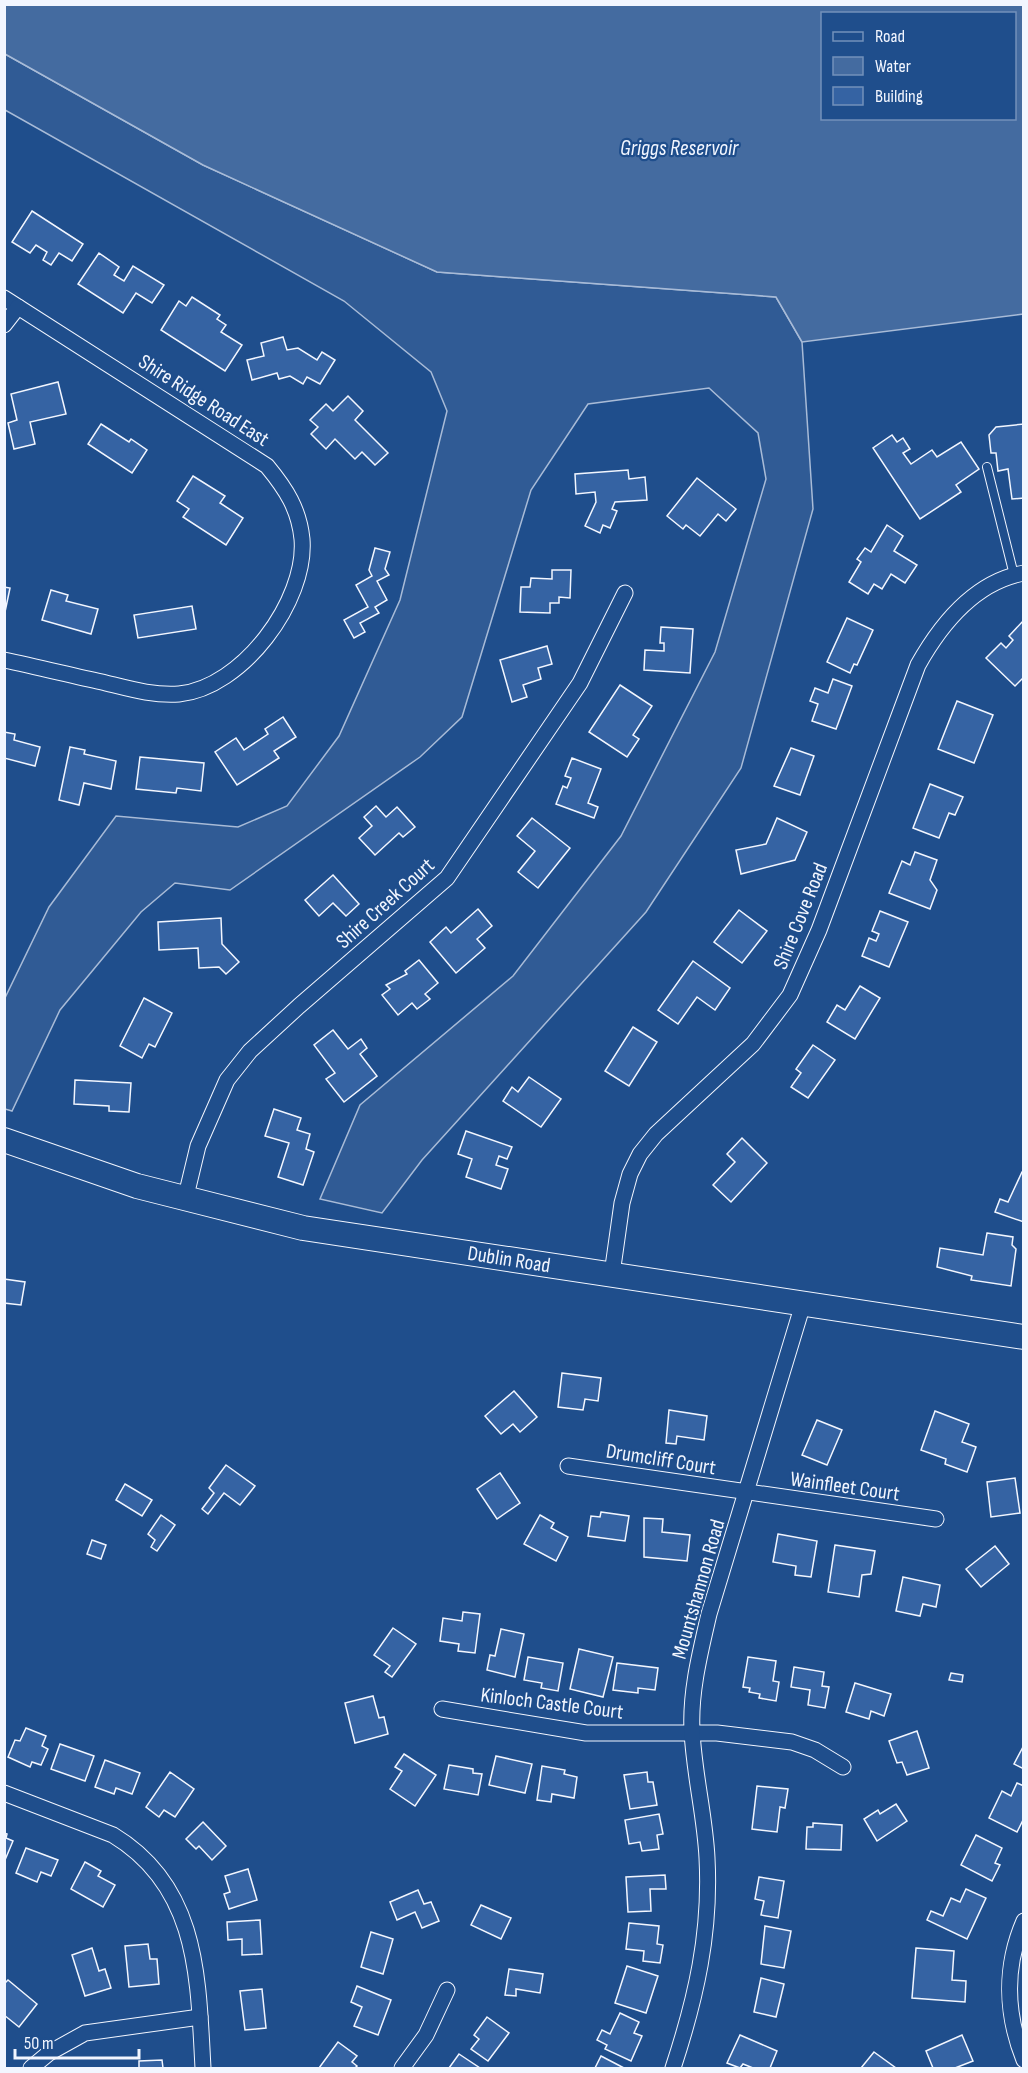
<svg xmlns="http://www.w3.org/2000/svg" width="1028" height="2073" font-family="'Sofia Sans Condensed',sans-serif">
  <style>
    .built { fill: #305b95; stroke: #a8bbd7; stroke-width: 1.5 }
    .water { fill: #446ba0; stroke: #a8bbd7; stroke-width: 1.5; fill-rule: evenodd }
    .building { fill: #3563a3; stroke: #f2f6ff; stroke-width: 1.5 }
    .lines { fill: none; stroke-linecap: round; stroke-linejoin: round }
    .service-casing { stroke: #f2f6ff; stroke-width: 10 }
    .minor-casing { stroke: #f2f6ff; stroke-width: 17 }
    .primary-casing { stroke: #f2f6ff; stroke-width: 26 }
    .service { stroke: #1f4e8c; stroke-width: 8 }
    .minor { stroke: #1f4e8c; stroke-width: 15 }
    .primary { stroke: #1f4e8c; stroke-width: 24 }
    .labels { text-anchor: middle; stroke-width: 4.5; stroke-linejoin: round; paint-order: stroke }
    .street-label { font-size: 21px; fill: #f2f6ff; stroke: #1f4e8c }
    .water-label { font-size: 22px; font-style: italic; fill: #f2f6ff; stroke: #1f4e8c }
  </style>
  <rect width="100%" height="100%" fill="#1f4e8c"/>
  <polygon class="built" points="5,54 203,165 437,272 776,297 802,342 813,509 741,768 646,912 422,1160 382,1213 320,1199 360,1105 513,976 621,836 715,652 766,479 758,433 709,388 588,404 531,490 462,717 420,757 230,890 175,883 141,912 60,1010 12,1111 5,1109 4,1000 49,907 116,816 238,827 287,806 339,736 400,600 447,411 431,372 344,301 5,110"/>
  <path class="water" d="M5,4L1023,5V314L802,342L776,297L437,272L203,165L5,54ZM822,14H1014V118H822Z"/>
  <g class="building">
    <polygon points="32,211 83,244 72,261 59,253 51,265 43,260 47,252 36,245 30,253 12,242"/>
    <polygon points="99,253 119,267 114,275 124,281 133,266 164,285 152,303 136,293 123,313 78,284"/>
    <polygon points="192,297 220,315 217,319 226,325 221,332 242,345 225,371 161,330 179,301 186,306"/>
    <polygon points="283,337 287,350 298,348 317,360 322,352 335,360 320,384 307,377 303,384 290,376 279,379 277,373 252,380 247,360 264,356 261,343"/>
    <polygon points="58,382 66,414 30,422 35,444 14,449 8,423 17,420 11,394"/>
    <polygon points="348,396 363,411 355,420 388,453 375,465 362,452 355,459 335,439 326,449 311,434 318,427 310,420 326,404 333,411"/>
    <polygon points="101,424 129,442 131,439 147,450 132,473 88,444"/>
    <polygon points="1024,424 1024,498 1012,499 1008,469 998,471 996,453 991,453 989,435 996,427"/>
    <polygon points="892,435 897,442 903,438 910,449 903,453 911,464 932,450 937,457 961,442 979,469 956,485 961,492 920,519 873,448"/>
    <polygon points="628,470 629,479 645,477 647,500 615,502 612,509 617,511 610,528 603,525 600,533 585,526 596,502 595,492 576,494 575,474"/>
    <polygon points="193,476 225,496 220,503 243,518 226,545 183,517 189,509 177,501"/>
    <polygon points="697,478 736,509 726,521 718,514 700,536 686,525 683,529 667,516"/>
    <polygon points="887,525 903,536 894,551 917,565 905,583 891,574 882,589 874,584 868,594 849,582 861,562 857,559 865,548 871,552"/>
    <polygon points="375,548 390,552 385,569 389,575 377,581 387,600 375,607 379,613 360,623 365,632 354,638 344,620 368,607 356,585 372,576 369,570"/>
    <polygon points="552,570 571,570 570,598 559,597 559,603 550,603 550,613 520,612 521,587 530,587 531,578 552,579"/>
    <polygon points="4,587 10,588 5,612 4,612"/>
    <polygon points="51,590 68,595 66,601 98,609 91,634 42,620"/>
    <polygon points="192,606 196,629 138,638 134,615"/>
    <polygon points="847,618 873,630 857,665 854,664 850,673 827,662"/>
    <polygon points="1023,621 1024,677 1015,686 986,658 1001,643 1006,648 1013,640 1009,636"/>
    <polygon points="661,627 693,629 690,673 644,670 645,650 664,651 664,643 660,643"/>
    <polygon points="547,646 552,664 538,668 541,679 523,685 527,697 512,702 500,660"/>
    <polygon points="833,679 852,686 836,729 812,721 818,704 810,701 815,688 828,693"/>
    <polygon points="620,685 652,706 633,735 639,739 627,757 589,732"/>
    <polygon points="957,701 993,715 974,763 938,749"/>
    <polygon points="283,717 296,737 274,751 279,758 237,785 215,752 236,738 244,750 268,734 265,729"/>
    <polygon points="4,732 15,734 14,740 40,747 35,766 4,758"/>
    <polygon points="70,747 85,750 84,754 116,761 111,789 84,783 79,805 59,800"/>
    <polygon points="791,748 814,756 800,795 774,786"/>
    <polygon points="140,757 204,763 201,791 177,788 176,793 136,789"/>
    <polygon points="572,758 601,769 588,803 598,807 594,818 556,804 563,786 567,788 571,778 565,776"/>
    <polygon points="930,784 963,797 955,815 949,813 939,838 913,828"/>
    <polygon points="376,806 386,817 397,807 415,827 403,837 399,833 375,855 359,838 372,826 364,817"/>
    <polygon points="532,818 570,848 538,888 518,872 535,851 517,836"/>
    <polygon points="777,818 807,832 795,860 741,874 736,850 766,844"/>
    <polygon points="915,852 937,860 930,880 937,890 930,909 889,893 902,861 910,865"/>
    <polygon points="333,875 359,904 346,916 333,903 319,916 305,900"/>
    <polygon points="478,909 492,926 477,939 485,948 456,973 430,942 446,927 451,933"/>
    <polygon points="739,910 767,931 742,963 714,942"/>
    <polygon points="880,911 908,922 889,967 862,956 869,938 876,941 879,934 872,931"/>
    <polygon points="221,918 222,944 239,962 226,974 219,967 199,968 198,948 159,950 158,922"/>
    <polygon points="419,960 438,983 425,994 430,999 417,1009 412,1003 398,1015 382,995 390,989 386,985 407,974 405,971"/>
    <polygon points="693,961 730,988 715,1010 697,997 678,1024 658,1010"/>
    <polygon points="860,986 880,998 855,1039 827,1022 837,1005 845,1010"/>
    <polygon points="144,998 172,1013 155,1047 149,1044 142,1058 120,1046"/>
    <polygon points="633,1027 657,1042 629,1086 605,1071"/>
    <polygon points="333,1030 348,1049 361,1039 367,1048 360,1054 377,1076 344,1102 326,1079 335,1073 314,1045"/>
    <polygon points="813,1045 835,1060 808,1098 791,1087 801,1073 796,1069"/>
    <polygon points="529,1077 561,1099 541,1127 503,1101 512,1087 518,1092"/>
    <polygon points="75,1080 131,1083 129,1112 109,1111 109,1106 74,1104"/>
    <polygon points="274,1109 301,1118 297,1130 310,1134 306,1149 314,1152 303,1185 278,1177 289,1143 265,1136"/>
    <polygon points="466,1131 512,1147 507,1159 499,1156 496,1165 508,1169 501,1189 466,1177 472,1159 458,1154"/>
    <polygon points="742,1138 767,1163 731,1202 713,1185 735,1162 727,1154"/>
    <polygon points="1022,1172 1024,1172 1024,1222 995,1212 1000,1199 1008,1202"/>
    <polygon points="987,1233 1013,1237 1012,1245 1016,1249 1011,1286 971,1280 972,1276 937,1267 940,1248 983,1255"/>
    <polygon points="4,1279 25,1282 21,1305 4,1303"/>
    <polygon points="562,1373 601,1378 598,1401 585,1399 583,1410 558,1407"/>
    <polygon points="514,1391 537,1417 520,1432 513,1424 501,1434 485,1416"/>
    <polygon points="669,1410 707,1416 704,1440 677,1436 676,1444 666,1443"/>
    <polygon points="935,1411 969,1424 962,1442 976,1447 967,1472 945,1464 946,1459 921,1450"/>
    <polygon points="817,1420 842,1430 827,1465 802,1455"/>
    <polygon points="226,1465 255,1486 240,1505 224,1493 208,1514 202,1509 214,1493 209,1488"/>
    <polygon points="500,1473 520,1503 497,1519 477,1489"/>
    <polygon points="1015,1478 1020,1513 991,1517 987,1482"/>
    <polygon points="125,1484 152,1500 142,1516 116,1500"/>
    <polygon points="601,1512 629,1516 625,1541 588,1536 591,1516 600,1517"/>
    <polygon points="161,1515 175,1525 157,1551 151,1547 155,1540 148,1534"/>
    <polygon points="540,1515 554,1523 551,1528 568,1537 556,1561 524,1544"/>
    <polygon points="644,1518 663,1519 662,1532 690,1535 687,1561 644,1557"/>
    <polygon points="778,1534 817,1541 811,1577 795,1575 796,1566 773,1562"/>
    <polygon points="92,1540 106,1545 101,1559 87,1554"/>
    <polygon points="835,1545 875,1551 871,1574 862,1575 859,1597 828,1592"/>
    <polygon points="995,1546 1009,1564 981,1587 966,1569"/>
    <polygon points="903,1577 940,1585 936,1607 923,1604 920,1616 896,1611"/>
    <polygon points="463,1612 480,1614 475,1653 458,1651 459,1644 440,1641 443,1618 462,1621"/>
    <polygon points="393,1628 416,1644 392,1677 385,1672 390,1666 374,1655"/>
    <polygon points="501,1629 524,1634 515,1677 487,1670 490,1655 495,1656"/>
    <polygon points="579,1649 613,1657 603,1697 570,1689"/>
    <polygon points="528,1657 563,1663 558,1691 541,1688 542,1683 524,1680"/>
    <polygon points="748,1657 776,1661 773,1681 779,1682 776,1701 759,1698 760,1694 749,1692 750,1688 743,1687"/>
    <polygon points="617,1663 658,1668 655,1690 638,1688 638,1693 613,1690"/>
    <polygon points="794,1667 824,1672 822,1686 829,1687 825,1708 808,1705 810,1690 791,1687"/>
    <polygon points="951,1673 963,1675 962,1682 949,1680"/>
    <polygon points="855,1683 891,1694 884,1716 871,1711 869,1719 846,1712"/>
    <polygon points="373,1696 379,1718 384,1717 388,1734 355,1743 345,1703"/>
    <polygon points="26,1728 46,1736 42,1746 48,1749 41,1765 32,1762 30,1767 8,1757 15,1740 20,1741"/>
    <polygon points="917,1731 929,1768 907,1775 902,1762 897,1763 889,1741"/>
    <polygon points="60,1744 94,1756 85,1781 51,1769"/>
    <polygon points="1024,1745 1024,1769 1014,1764"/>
    <polygon points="404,1754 436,1775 415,1806 390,1789 402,1771 395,1767"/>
    <polygon points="496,1756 532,1764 525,1793 489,1785"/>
    <polygon points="105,1760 140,1773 132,1794 116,1788 114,1794 95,1787"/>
    <polygon points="449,1765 473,1769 473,1773 482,1774 478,1795 444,1789"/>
    <polygon points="542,1766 565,1770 564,1774 577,1777 574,1798 552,1794 551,1802 537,1800"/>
    <polygon points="170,1772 194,1789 175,1817 164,1810 159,1817 146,1807"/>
    <polygon points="647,1772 648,1782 653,1782 657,1805 630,1809 624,1775"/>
    <polygon points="1017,1783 1024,1786 1024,1818 1017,1832 989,1818 1002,1791 1011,1796"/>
    <polygon points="757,1786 788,1789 785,1808 780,1807 777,1832 752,1829"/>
    <polygon points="896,1804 907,1821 877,1841 864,1819 878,1810 880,1814"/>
    <polygon points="659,1814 663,1834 657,1835 659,1849 642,1851 640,1842 629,1844 625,1820"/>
    <polygon points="203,1822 226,1846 212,1860 199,1846 196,1849 186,1839"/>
    <polygon points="813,1823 842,1825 841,1850 806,1849 807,1827 813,1827"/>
    <polygon points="4,1833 7,1834 6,1838 13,1841 5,1860"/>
    <polygon points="976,1835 1002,1848 995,1863 1000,1865 992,1881 961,1865"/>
    <polygon points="26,1848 58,1860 51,1876 41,1872 37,1882 16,1873"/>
    <polygon points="85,1862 101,1871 98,1876 115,1885 103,1907 71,1889"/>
    <polygon points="248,1869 257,1900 229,1909 224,1894 230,1892 225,1876"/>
    <polygon points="665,1875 666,1889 650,1889 651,1911 628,1912 626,1877"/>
    <polygon points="759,1877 784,1881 778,1918 761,1915 764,1901 755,1899"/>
    <polygon points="966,1889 986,1898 967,1939 927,1920 931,1911 943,1916 951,1898 960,1902"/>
    <polygon points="418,1890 424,1904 431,1902 439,1921 422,1928 415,1912 397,1920 390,1902"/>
    <polygon points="481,1905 511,1918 501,1939 471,1925"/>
    <polygon points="260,1920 262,1954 242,1955 242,1939 228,1940 227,1922"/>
    <polygon points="629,1923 659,1926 657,1944 663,1945 660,1963 643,1961 644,1951 626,1949"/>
    <polygon points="765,1926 791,1931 784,1968 761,1964"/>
    <polygon points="371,1932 393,1939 383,1974 361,1967"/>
    <polygon points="148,1944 150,1959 157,1959 159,1984 129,1987 125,1946"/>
    <polygon points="92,1948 99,1971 105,1969 111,1988 85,1996 72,1955"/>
    <polygon points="916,1948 954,1951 952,1980 966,1981 965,2002 912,1998"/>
    <polygon points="627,1966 658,1976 646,2013 615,2003"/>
    <polygon points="509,1969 543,1974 540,1993 516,1989 516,1996 505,1995"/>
    <polygon points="761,1978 784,1984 776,2017 754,2012"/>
    <polygon points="8,1980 37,2004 19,2027 4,2015 4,1984"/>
    <polygon points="357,1986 391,2000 378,2035 354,2026 362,2007 351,2002"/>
    <polygon points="262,1989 266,2028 245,2030 240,1991"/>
    <polygon points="620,2013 639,2022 634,2033 642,2036 631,2061 605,2049 607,2045 597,2040 602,2030 610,2034"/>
    <polygon points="487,2017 509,2033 488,2061 471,2049 479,2039 474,2035"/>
    <polygon points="740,2035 777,2051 770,2068 753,2068 743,2064 740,2068 727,2063"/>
    <polygon points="962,2035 973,2061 955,2068 933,2068 926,2051"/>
    <polygon points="338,2042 357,2056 352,2062 357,2066 355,2068 319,2068"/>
    <polygon points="874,2052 896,2068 861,2068"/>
    <polygon points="459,2054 480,2068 449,2068"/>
    <polygon points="601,2056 624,2068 595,2068"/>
    <polygon points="162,2060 163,2068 139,2068 139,2061"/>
  </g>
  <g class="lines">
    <defs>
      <polyline id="service" points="987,467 1014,575"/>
      <g id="minor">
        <path d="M4,298L267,466C286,489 299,509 302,539C307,601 242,688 179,694C153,696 127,688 102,682C70,675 37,667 4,660"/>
        <polyline points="4,325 18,307"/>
        <polyline points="185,1200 198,1146 227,1080 250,1051 299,1006 447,878 580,683 625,593"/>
        <path d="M612,1274L622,1203L630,1174L640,1154L656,1134L753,1044L790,995L819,930L918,665C941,624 974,582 1024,573"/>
        <polyline points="568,1466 936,1519"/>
        <polyline points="442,1709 586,1733 717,1733 792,1742 815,1750 843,1767"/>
        <path d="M4,1793L113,1835C199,1887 198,1978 203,2068"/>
        <path d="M1024,1921C1004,1967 1006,2015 1024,2060"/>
        <polyline points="31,2068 49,2053 85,2033 200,2017"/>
        <polyline points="402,2068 426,2035 447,1990"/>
        <path d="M673,2068C696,1998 711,1933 707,1858C705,1816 694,1774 692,1731C690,1692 700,1653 709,1614L803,1304"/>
      </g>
      <polyline id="primary" points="4,1140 137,1186 303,1228 1024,1337"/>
    </defs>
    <use href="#service" class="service-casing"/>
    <use href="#minor" class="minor-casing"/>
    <use href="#primary" class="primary-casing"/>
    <use href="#service" class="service"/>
    <use href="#minor" class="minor"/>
    <use href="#primary" class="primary"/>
  </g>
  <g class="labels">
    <g class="street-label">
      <text transform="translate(204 400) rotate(33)" y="7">Shire Ridge Road East</text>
      <text transform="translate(385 903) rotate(-42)" y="7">Shire Creek Court</text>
      <text transform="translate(800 916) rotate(-68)" y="7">Shire Cove Road</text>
      <text transform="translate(509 1259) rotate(9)" y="7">Dublin Road</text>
      <text transform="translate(661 1459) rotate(9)" y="7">Drumcliff Court</text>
      <text transform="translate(845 1486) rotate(8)" y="7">Wainfleet Court</text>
      <text transform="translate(698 1589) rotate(-74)" y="7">Mountshannon Road</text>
      <text transform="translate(552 1703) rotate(7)" y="7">Kinloch Castle Court</text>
    </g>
    <g class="water-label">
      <text x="679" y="155">Griggs Reservoir</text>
    </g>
  </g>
  <rect width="1028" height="2073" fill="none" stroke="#f2f6ff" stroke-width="12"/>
  <rect x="821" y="12" width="195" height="108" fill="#1f4e8c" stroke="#7391ba" stroke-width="1.5"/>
  <rect x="833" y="32" width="30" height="9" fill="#1f4e8c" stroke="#7391ba" stroke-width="1.5"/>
  <text x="875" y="42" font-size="18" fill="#f2f6ff">Road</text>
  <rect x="833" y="57" width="30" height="18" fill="#446ba0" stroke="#7391ba" stroke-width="1.5"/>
  <text x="875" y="72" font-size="18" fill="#f2f6ff">Water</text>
  <rect x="833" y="87" width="30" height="18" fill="#3563a3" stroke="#7391ba" stroke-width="1.5"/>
  <text x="875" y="102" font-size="18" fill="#f2f6ff">Building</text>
  <path d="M15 2049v9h124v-9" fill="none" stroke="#f2f6ff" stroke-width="3"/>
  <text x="24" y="2049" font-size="18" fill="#f2f6ff" stroke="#1f4e8c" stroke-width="4.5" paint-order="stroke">50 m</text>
</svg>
